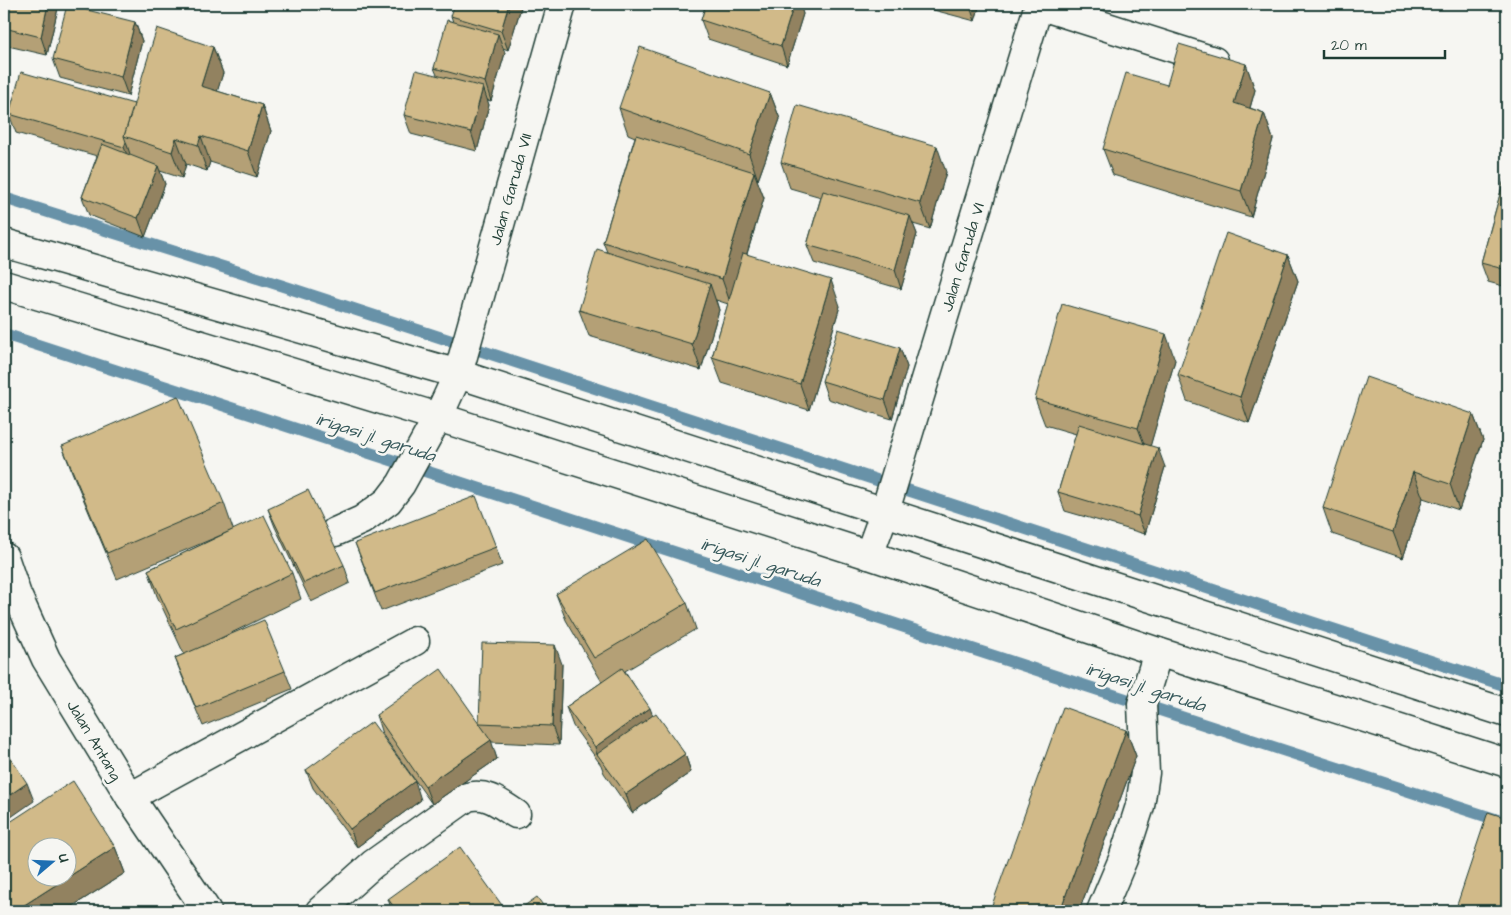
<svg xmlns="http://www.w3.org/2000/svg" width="1511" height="915" font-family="'Architects Daughter',sans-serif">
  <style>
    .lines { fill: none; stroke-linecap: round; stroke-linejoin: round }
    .stream { stroke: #6892a8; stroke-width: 12 }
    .street-casing { stroke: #1f3d34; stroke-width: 31 }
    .secondary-casing { stroke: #1f3d34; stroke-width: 31 }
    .street { stroke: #f6f6f2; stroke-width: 28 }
    .secondary { stroke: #f6f6f2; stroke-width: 28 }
    .wall { fill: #b4a076; stroke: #1f3d34 }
    .shaded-wall { fill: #928260; stroke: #1f3d34 }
    .building { fill: #d1ba89; stroke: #1f3d34; fill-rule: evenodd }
    .labels { text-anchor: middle; stroke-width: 5; stroke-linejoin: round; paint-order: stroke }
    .street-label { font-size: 16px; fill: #1f3d34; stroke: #f6f6f2 }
    .water-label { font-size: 18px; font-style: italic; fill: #37595b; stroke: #f6f6f2 }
  </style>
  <rect width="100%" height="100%" fill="#f6f6f2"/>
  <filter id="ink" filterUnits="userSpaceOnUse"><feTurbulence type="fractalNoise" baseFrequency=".02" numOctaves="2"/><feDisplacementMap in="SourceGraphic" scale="10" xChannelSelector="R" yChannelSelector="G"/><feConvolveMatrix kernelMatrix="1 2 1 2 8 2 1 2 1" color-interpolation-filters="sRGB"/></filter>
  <g filter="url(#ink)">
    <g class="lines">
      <g class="stream">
        <polyline points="4,198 283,286 1507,686"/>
        <polyline points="4,334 1507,823"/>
      </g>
      <defs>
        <g id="street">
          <polyline points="1038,5 1214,61"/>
          <polyline points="335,532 362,520 388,501 401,484 438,417 458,374 562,4"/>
          <polyline points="869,555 885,511 1039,4"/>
          <polyline points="4,557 17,595 46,659 130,797 207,911"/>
          <polyline points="130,797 415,641"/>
          <path d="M320,911L373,864L467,797C487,792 499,803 516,814"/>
          <polyline points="1101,911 1123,859 1140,806 1145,773 1142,704 1158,652"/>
        </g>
        <g id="secondary">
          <polyline points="4,243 458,374 1507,713"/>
          <polyline points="4,285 438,417 869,555 1158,652 1507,763"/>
        </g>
      </defs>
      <use href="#street" class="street-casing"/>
      <use href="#secondary" class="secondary-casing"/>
      <use href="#street" class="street"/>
      <use href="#secondary" class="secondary"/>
    </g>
    <g class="wall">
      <polygon points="59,4 47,55 8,46 6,40 4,51 4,17"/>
      <polygon points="522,4 508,50 503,48 505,53 491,101 487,100 489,105 477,151 411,134 404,115 437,75 434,68 453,22 451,16"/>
      <polygon points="706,4 805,4 803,9 801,9 803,14 787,65 708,39 701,20"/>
      <polygon points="911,4 980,4 975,21"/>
      <polygon points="135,22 142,41 128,96 60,78 53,59"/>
      <polygon points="213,47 223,73 217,91 262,105 271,131 257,177 210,162 207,171 186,164 182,178 160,171 165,184 145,237 89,215 82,197 97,156 16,133 9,114 134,104"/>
      <polygon points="1246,64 1255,90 1250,108 1264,113 1273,139 1251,217 1113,175 1103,149 1167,85"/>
      <polygon points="770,93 780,119 758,180 757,180 764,198 747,254 840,306 809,410 722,383 712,357 728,304 716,300 719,310 701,370 589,336 579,310 607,252 603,242 635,137 628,134 619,108"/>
      <polygon points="781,162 946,172 930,229 913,224 917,234 901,289 814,263 807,245 821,197 790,188"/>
      <polygon points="1507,169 1507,287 1488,282 1481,263"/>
      <polygon points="1288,255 1298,281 1249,423 1187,401 1178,375"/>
      <polygon points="900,348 907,367 892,419 828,399 822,381"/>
      <polygon points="1175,360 1150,446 1165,467 1145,534 1065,511 1058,492 1076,434 1045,425 1035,399"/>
      <polygon points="1473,414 1483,440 1459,510 1423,498 1403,558 1332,534 1323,508"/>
      <polygon points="62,446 224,503 233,529 292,573 301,599 215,641 285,671 292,689 203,726 182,676 175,658 184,654 157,596 148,570 231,531 117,579 72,472"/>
      <polygon points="268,509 344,565 350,583 311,602 275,527"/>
      <polygon points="355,543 496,547 502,565 381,611"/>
      <polygon points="556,594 687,603 696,629 625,671 653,715 685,754 691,772 632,813 604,773 601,765 573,726 566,707 602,682 566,620"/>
      <polygon points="562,664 559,745 491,742 497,759 432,804 382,734 376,715 479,723"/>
      <polygon points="1126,730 1136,756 1079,911 994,911 992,905"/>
      <polygon points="306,770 421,800 357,847 313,788"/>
      <polygon points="4,826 115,847 125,873 65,911 5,911 4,909"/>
      <polygon points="388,899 505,911 392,911"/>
    </g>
    <g class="shaded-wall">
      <polygon points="48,4 59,4 47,55 41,37"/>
      <polygon points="509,4 522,4 508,50 501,31"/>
      <polygon points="794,4 800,4 803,14 787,65 781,46"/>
      <polygon points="801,4 805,4 803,9"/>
      <polygon points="969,4 980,4 975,21"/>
      <polygon points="135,22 142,41 128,96 121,77"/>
      <polygon points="4,34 6,40 4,51"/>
      <polygon points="498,34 505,53 491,101 485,82"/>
      <polygon points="213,47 223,73 211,112 201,86"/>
      <polygon points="1246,64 1255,90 1244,129 1234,103"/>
      <polygon points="483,87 489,105 477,151 471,132"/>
      <polygon points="770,93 780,119 758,180 749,154"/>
      <polygon points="262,105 271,131 257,177 248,151"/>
      <polygon points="1264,113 1273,139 1251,217 1241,191"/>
      <polygon points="201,136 210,162 207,171 198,145"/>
      <polygon points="176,138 186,164 182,178 172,152"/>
      <polygon points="126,142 132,160 131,166 124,147"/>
      <polygon points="937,146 946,172 930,229 920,203"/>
      <polygon points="158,166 165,184 145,237 138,218"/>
      <polygon points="754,172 764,198 731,305 722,279"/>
      <polygon points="910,216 917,234 901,289 895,270"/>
      <polygon points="1288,255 1298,281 1249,423 1240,397"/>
      <polygon points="831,280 840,306 809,410 800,384"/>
      <polygon points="710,284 719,310 701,370 692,344"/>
      <polygon points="1166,334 1175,360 1148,454 1138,428"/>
      <polygon points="900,348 907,367 892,419 885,400"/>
      <polygon points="1473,414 1483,440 1459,510 1450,484"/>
      <polygon points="1158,448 1165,467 1145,534 1138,516"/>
      <polygon points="1413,472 1423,498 1403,558 1393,532"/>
      <polygon points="555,645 562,664 559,745 552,726"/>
      <polygon points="650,708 657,727 597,755 595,747"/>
      <polygon points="1126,730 1136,756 1079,911 1060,911"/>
      <polygon points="491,740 497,759 432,804 425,786"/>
      <polygon points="685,754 691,772 632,813 626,794"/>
      <polygon points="415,781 421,800 357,847 350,829"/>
      <polygon points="27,783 34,801 4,822 4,799"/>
      <polygon points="115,847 125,873 65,911 15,911"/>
      <polygon points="504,908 505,911 499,911"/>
    </g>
    <g class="building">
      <polygon points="7,4 48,4 41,37 4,28 4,17"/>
      <polygon points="455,4 509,4 501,31 451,16"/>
      <polygon points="706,4 794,4 781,46 701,20"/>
      <polygon points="67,5 135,22 121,77 53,59"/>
      <polygon points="447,20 498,34 485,82 434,68"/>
      <polygon points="157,28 213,47 201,86 262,105 248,151 201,136 198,145 176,138 172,152 124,136"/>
      <polygon points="1179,44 1246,64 1234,103 1264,113 1241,191 1103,149 1126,73 1167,85"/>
      <polygon points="640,47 770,93 749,154 619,108"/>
      <polygon points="416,70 483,87 471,132 404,115"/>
      <polygon points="21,72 134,104 124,136 126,142 124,147 9,114"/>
      <polygon points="797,105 937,146 920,203 781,162"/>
      <polygon points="636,135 754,172 722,279 603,242"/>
      <polygon points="102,144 158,166 138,218 82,197"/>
      <polygon points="1507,169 1507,270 1481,263"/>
      <polygon points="823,191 910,216 895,270 807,245"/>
      <polygon points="1226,233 1288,255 1240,397 1178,375"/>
      <polygon points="597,249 710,284 692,344 579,310"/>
      <polygon points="743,253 831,280 800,384 712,357"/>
      <polygon points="1062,304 1166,334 1138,428 1035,399"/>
      <polygon points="838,329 900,348 885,400 822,381"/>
      <polygon points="1366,377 1473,414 1450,484 1413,472 1393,532 1323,508"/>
      <polygon points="178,396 224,503 107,553 62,446"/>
      <polygon points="1079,424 1158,448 1138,516 1058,492"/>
      <polygon points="308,490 344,565 304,583 268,509"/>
      <polygon points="476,496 496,547 375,593 355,543"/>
      <polygon points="264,515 292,573 176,629 148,570"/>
      <polygon points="648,539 687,603 594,658 556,594"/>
      <polygon points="264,620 285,671 196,708 175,658"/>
      <polygon points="482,643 555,645 552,726 479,723"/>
      <polygon points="622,668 650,708 595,747 566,707"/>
      <polygon points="441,669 491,740 425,786 376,715"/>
      <polygon points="1063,707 1126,730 1060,911 1010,911 992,905"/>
      <polygon points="656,713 685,754 626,794 597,754"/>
      <polygon points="372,722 415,781 350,829 306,770"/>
      <polygon points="4,748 27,783 4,799"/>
      <path d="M73,781L115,847L15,911H12L4,898V826ZM38,848H68V878H38Z"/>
      <polygon points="1488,812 1507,818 1507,911 1455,911"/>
      <polygon points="460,847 504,908 499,911 397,911 388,899"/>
      <polygon points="537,897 547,911 517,911"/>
    </g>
  </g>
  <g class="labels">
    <g class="street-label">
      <text transform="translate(510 189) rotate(-74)" y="6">Jalan Garuda VII</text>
      <text transform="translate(962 257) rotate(-73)" y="6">Jalan Garuda VI</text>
      <text transform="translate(95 740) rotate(59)" y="6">Jalan Antang</text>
    </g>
    <g class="water-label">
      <text transform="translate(376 437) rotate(18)" y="6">irigasi jl. garuda</text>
      <text transform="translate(761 562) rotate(18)" y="6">irigasi jl. garuda</text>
      <text transform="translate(1146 687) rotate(18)" y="6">irigasi jl. garuda</text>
    </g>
  </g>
  <rect width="1511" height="915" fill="none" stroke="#f6f6f2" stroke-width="20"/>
  <rect x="10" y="10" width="1491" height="895" fill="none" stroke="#1f3d34" stroke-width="2" filter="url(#ink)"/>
  <g transform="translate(52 862) rotate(71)"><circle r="24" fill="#f6f6f2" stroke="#a0aca6"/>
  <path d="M0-4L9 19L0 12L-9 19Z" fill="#1f6fb2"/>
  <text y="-8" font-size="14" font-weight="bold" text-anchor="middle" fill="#1f3d34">U</text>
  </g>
  <path d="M1324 50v8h121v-8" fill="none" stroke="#1f3d34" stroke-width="2.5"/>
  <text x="1331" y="50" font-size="15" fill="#1f3d34" stroke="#f6f6f2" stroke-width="4" paint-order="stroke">20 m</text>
</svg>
